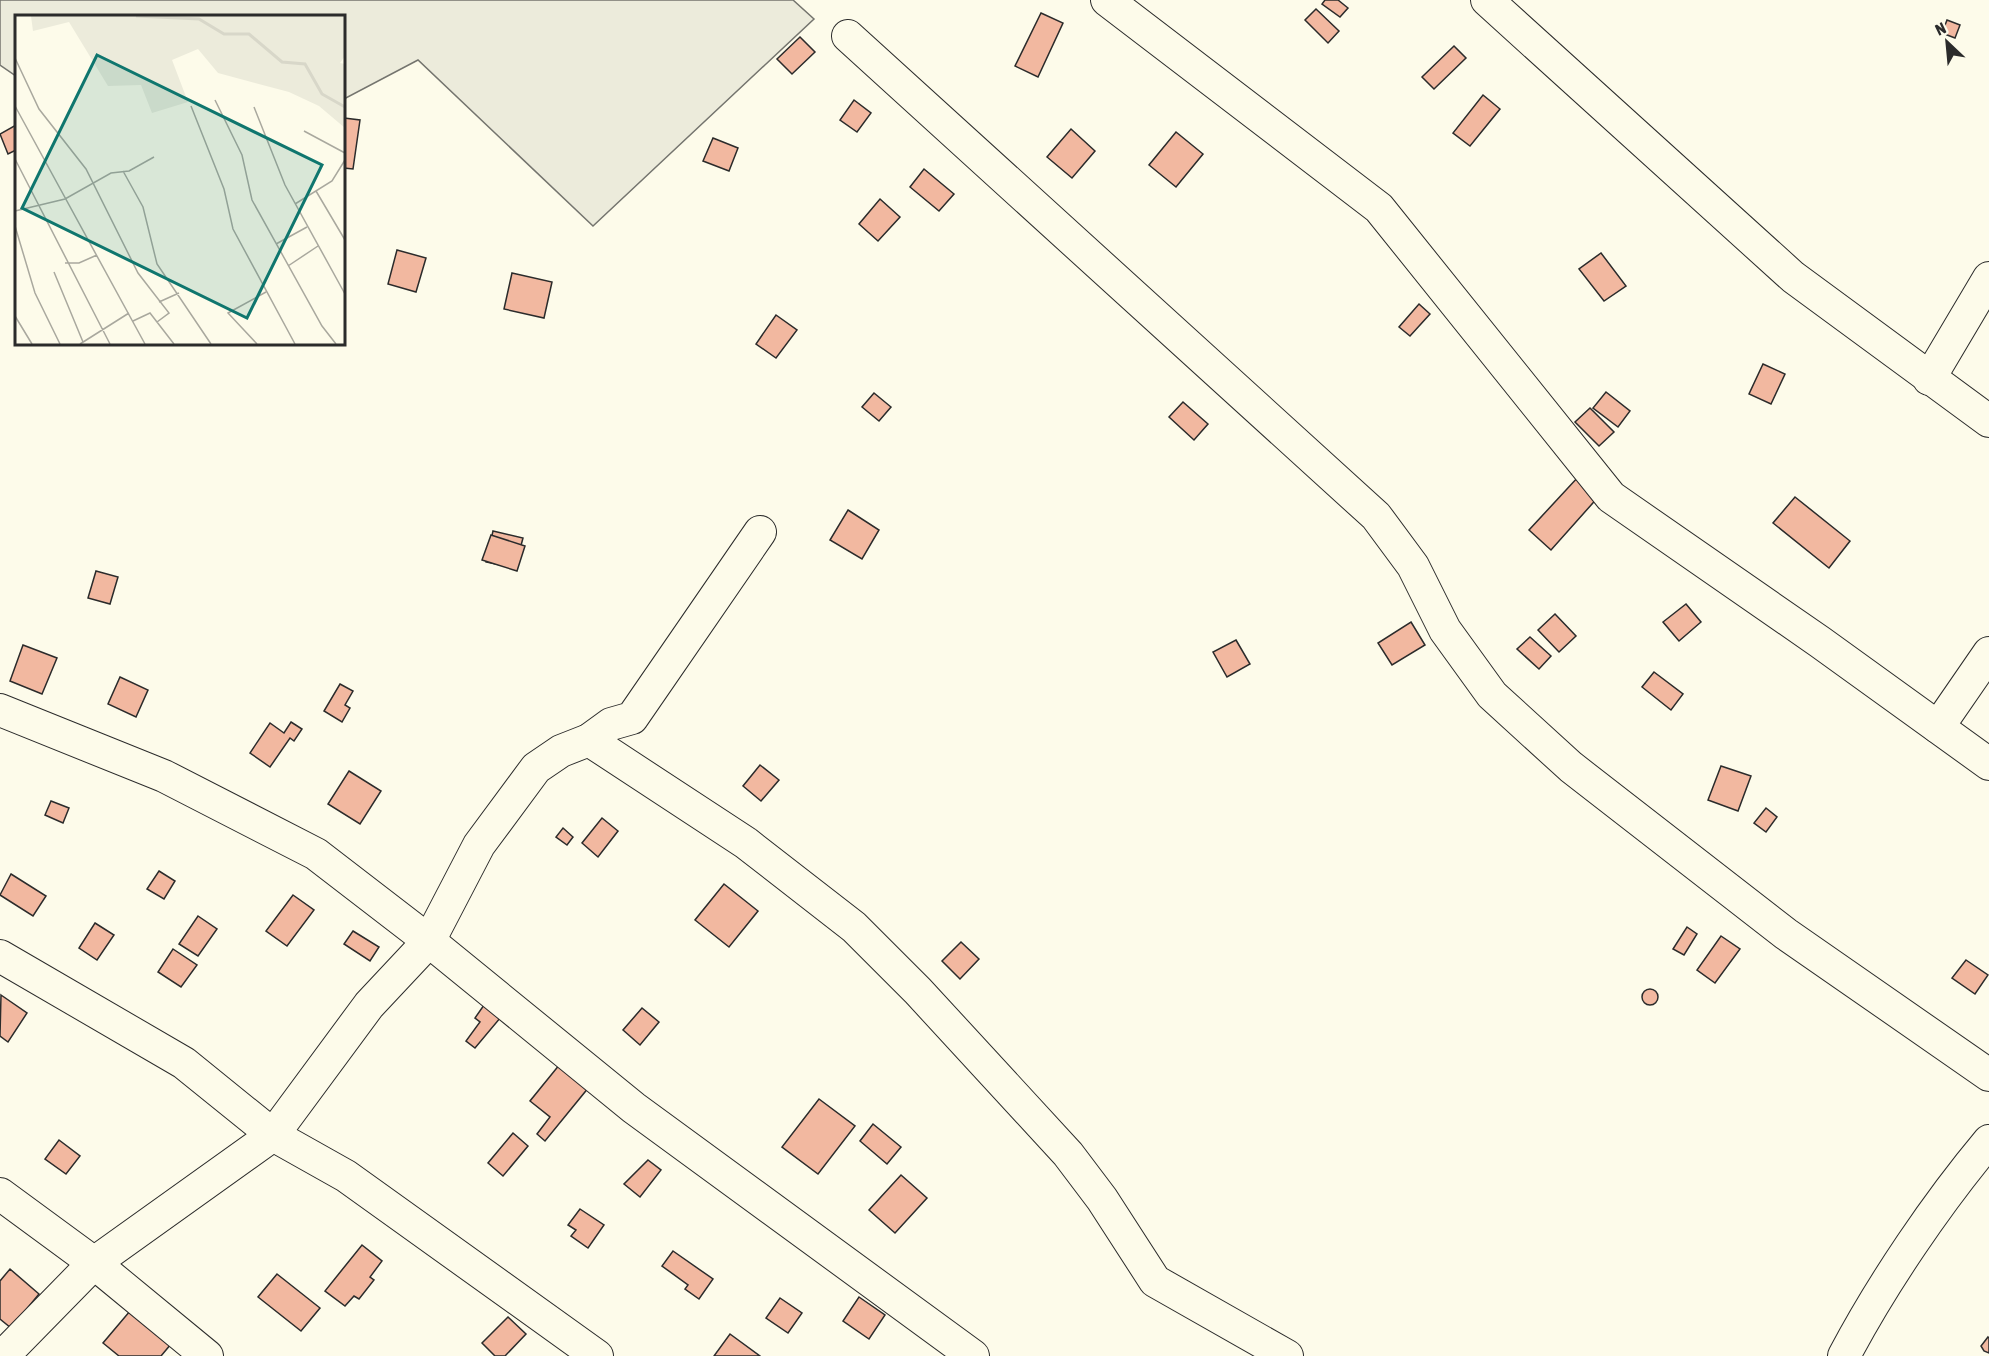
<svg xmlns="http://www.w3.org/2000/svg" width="1989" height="1356" font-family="'Asap Condensed',sans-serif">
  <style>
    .green { fill: #ecebdb; stroke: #74746e; stroke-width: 1.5 }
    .building { fill: #f2b8a0; stroke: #2b2b2b; stroke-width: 1.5 }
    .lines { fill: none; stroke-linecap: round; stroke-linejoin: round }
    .minor-casing { stroke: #2b2b2b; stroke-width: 34 }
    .minor { stroke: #fdfbea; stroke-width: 32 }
    .inset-river { fill: none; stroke: #d8d7c9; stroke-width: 3 }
    .inset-road { fill: none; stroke: #a9a89e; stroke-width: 1.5 }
    .view { fill: #0f766e; fill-opacity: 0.15; stroke: #0f766e; stroke-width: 3 }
    .inset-edge { fill: none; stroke: #2b2b2b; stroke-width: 3 }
  </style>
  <rect width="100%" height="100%" fill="#fdfbea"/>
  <polygon class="green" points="0,0 793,0 814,19 593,226 418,60 344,99 344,16 16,16 16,76 0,65"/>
  <g class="building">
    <polygon points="1325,0 1338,0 1348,8 1340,17 1322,4"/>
    <polygon points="1316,9 1339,31 1328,43 1305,20"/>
    <polygon points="1041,13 1063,23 1038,77 1015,66"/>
    <polygon points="1947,20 1960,25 1955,38 1942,33"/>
    <polygon points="800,37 815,52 792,74 777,59"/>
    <polygon points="1454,46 1466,58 1434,89 1422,77"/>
    <polygon points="1483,95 1500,109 1470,146 1453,133"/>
    <polygon points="854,100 871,113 857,132 840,120"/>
    <polygon points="344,118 360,120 353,169 344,168"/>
    <polygon points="16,125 16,150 8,154 0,134"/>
    <polygon points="1071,129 1095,151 1072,178 1047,157"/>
    <polygon points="1176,132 1203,154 1176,187 1149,165"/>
    <polygon points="713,138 738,148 729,171 703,161"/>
    <polygon points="924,169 954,194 939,211 910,187"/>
    <polygon points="880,199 900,217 878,241 859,224"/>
    <polygon points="397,250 426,258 416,292 388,284"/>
    <polygon points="1601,253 1626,286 1604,301 1579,269"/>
    <polygon points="512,273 552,282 544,318 504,309"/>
    <polygon points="1419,304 1430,314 1410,336 1399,327"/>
    <polygon points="776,315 797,330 776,358 756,344"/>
    <polygon points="1763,364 1785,374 1771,404 1749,394"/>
    <polygon points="1606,392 1630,411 1618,427 1593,408"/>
    <polygon points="874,393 891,407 879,421 862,407"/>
    <polygon points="1183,402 1208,424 1194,440 1169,417"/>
    <polygon points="1590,408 1614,432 1599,446 1575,422"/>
    <polygon points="1579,476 1600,495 1551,550 1529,530"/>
    <polygon points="1795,497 1850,541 1829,568 1773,523"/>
    <polygon points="848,510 879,530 862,559 830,540"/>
    <polygon points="493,531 523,538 515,568 486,562"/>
    <polygon points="491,535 525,546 517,571 482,560"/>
    <polygon points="96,571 118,577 110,604 88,598"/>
    <polygon points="1686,604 1701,622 1679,641 1663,622"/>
    <polygon points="1555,614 1576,636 1559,652 1538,630"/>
    <polygon points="1411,622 1425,645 1392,665 1378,643"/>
    <polygon points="1530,637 1551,656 1539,669 1517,649"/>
    <polygon points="1236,640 1250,664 1227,677 1213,652"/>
    <polygon points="23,645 57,658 42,694 10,681"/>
    <polygon points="1654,672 1683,694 1671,710 1642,687"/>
    <polygon points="120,677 148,690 136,717 108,704"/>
    <polygon points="340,684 353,691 345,705 350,708 342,722 324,711"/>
    <polygon points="291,722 302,729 294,741 290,738 270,767 250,753 270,723 284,733"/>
    <polygon points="760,765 779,780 761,801 743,786"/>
    <polygon points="1721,766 1751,776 1738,811 1708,800"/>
    <polygon points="349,771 381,791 360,824 328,804"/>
    <polygon points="51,801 69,808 63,823 45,815"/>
    <polygon points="1766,808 1777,817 1766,832 1754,823"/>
    <polygon points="602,818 618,831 598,857 582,843"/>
    <polygon points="563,828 573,837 567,845 556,837"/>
    <polygon points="159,871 175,881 164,899 147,889"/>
    <polygon points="11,874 46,896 33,916 0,895"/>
    <polygon points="724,884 758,911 729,947 695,920"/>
    <polygon points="293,895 314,910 287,946 266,931"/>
    <polygon points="198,916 217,929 198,956 179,944"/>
    <polygon points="95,923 114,935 97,960 79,948"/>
    <polygon points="1687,927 1697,934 1684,955 1673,949"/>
    <polygon points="353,931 379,947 370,961 344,944"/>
    <polygon points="1721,936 1740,949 1715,983 1697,970"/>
    <polygon points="961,942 979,959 960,979 942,961"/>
    <polygon points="173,949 197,965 181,987 158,972"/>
    <polygon points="1966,960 1988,975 1975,994 1952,978"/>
    <circle cx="1650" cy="997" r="8"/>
    <polygon points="1,995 27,1013 8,1042 0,1036"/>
    <polygon points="484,1005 501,1017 475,1048 466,1041 480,1022 475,1018"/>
    <polygon points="642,1008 659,1022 640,1045 623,1030"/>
    <polygon points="560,1064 589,1087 545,1141 537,1134 550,1117 530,1101"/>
    <polygon points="819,1099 855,1126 818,1174 782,1147"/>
    <polygon points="873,1124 901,1147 887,1164 860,1141"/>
    <polygon points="513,1133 528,1146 503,1176 488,1163"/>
    <polygon points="59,1140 80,1156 66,1174 45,1159"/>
    <polygon points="648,1160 661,1170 640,1197 624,1184"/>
    <polygon points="901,1175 927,1198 895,1233 869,1210"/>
    <polygon points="580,1209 604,1225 588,1248 571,1236 576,1230 568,1225"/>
    <polygon points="362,1245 382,1261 370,1277 374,1280 359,1299 354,1296 345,1306 325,1291"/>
    <polygon points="673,1251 713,1279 699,1299 685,1289 688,1285 662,1266"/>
    <polygon points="10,1269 39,1294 11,1328 0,1319 0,1281"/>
    <polygon points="277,1274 320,1308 301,1331 258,1297"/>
    <polygon points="859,1297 885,1315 869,1339 843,1321"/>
    <polygon points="780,1298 802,1313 788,1333 766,1318"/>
    <polygon points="130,1311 171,1344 161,1356 119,1356 103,1343"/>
    <polygon points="508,1317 526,1334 505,1356 495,1356 482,1343"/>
    <polygon points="730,1334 760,1356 714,1356"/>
    <polygon points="1988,1337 1989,1338 1989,1353 1984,1351 1981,1346"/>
  </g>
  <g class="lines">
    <defs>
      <g id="minor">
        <polyline points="1107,0 1379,208 1611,497 1820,642 1989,764"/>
        <polyline points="1487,0 1793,277 1989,421"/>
        <polyline points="848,36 1376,516 1413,566 1445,630 1492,695 1571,767 1786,934 1989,1075"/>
        <polyline points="1929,379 1989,278"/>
        <polyline points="0,710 164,776 316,854 429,941 634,1108 973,1356"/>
        <polyline points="1938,727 1989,653"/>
        <polyline points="589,740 746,843 854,927 918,991 1068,1154 1102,1199 1155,1281 1287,1356"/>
        <polyline points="0,956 184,1063 273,1135 346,1176 597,1356"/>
        <polyline points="0,1194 94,1263 207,1356"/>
        <polyline points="3,1356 94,1263 273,1135 369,1005 429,941 479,845 536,768 561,751 589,740 611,724 632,718 760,532"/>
        <path d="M1844,1356C1882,1284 1937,1203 1989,1141"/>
      </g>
    </defs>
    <use href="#minor" class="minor-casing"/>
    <use href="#minor" class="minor"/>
  </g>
  <g transform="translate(15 15)">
    <rect width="330" height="330" fill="#fdfbea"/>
    <path d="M16,1H330V41L325,48L330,49V113L304,91L274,77L203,58L183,34L157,45L173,87L137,98L126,70L93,71L54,7L18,16Z" fill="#ecebdb"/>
    <path class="inset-river" d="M121,1L184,4L209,19H234L267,47L290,49L307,79L330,92"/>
    <path class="inset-road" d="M0,43L24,94L71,154L123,258L154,298L142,307M200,85L227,140L237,185L307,311L321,329M0,91L130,329M176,91L209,174L218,214L280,329M239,92L270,170L330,279M289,116L330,138M0,144L95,329M108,156L128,192L142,249L196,329M301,176L330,225M280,189L317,166L330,145M0,196L50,184L96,158L114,156L139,142M0,211L20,278L45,329M261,229L292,212M50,248H64L82,240M273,251L303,231M39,257L68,327M144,287L164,278M0,301L17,329M118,306L135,298L159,329M65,329L114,298M242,329L213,298L251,277"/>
    <path class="view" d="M82,40L307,150L232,303L7,193Z"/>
    <rect width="330" height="330" class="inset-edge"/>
  </g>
  <g transform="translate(1947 42) rotate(334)" stroke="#fdfbea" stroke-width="4.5" paint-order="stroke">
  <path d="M0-4.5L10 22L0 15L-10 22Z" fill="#2b2b2b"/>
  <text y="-9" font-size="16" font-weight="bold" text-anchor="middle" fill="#2b2b2b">N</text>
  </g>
</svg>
